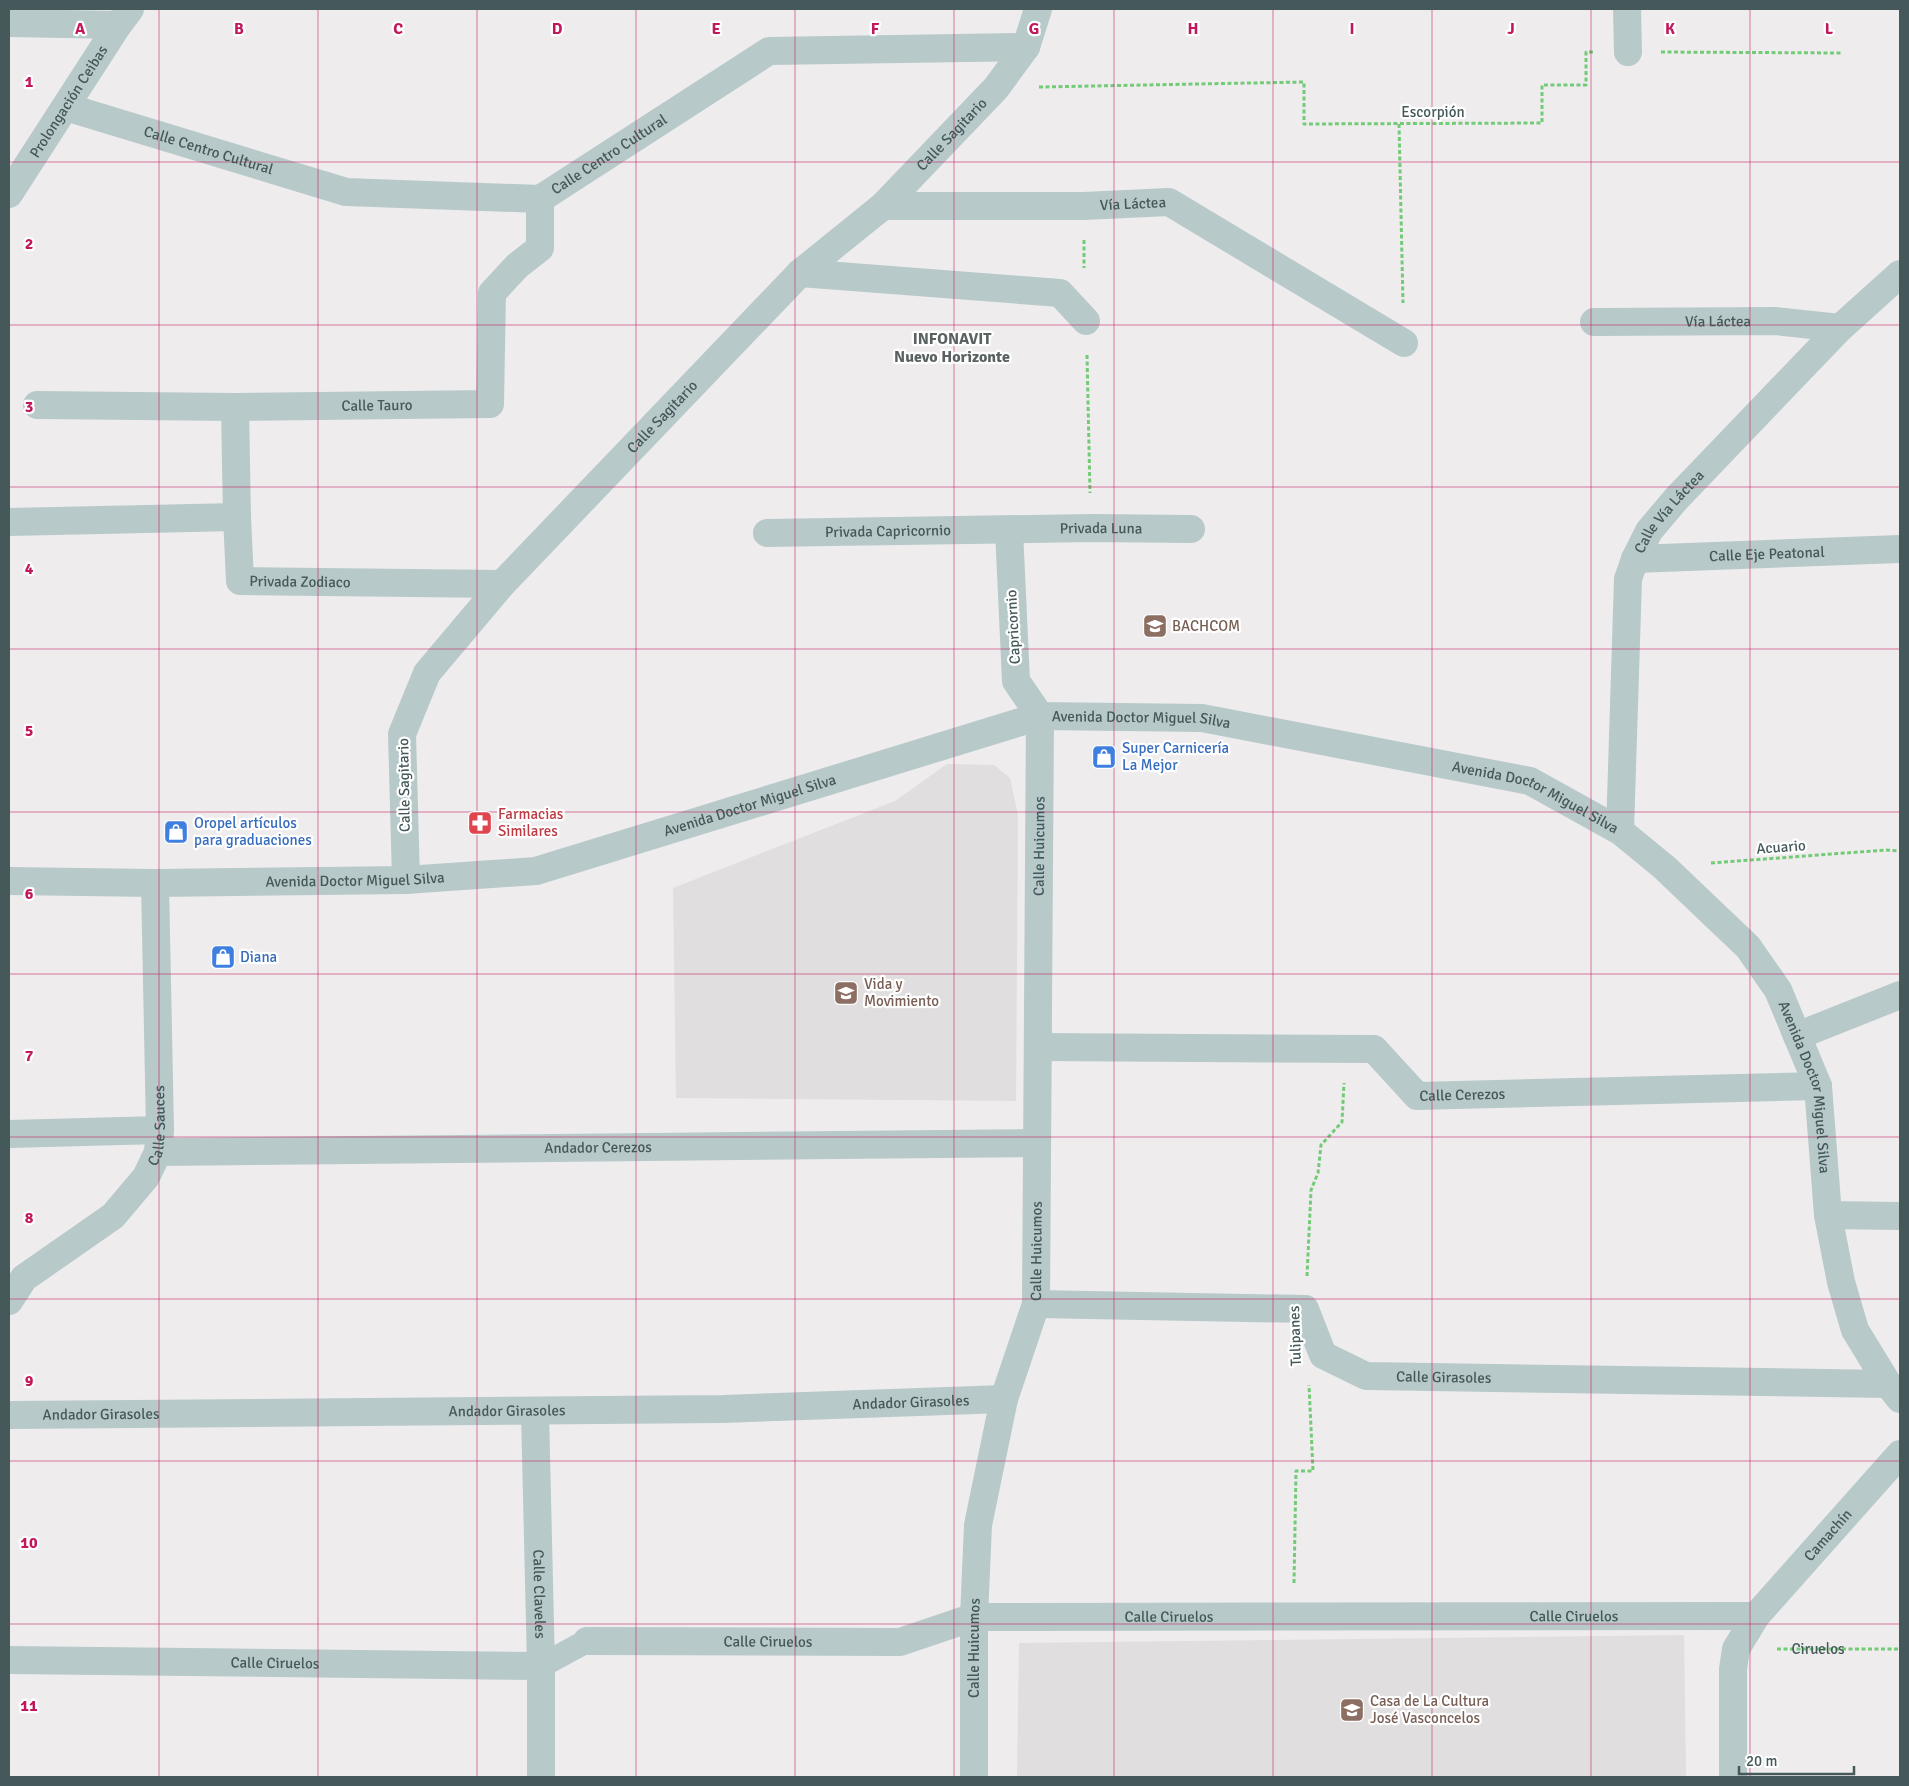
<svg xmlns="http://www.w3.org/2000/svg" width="1909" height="1786" font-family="Signika,sans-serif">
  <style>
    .education { fill: #e0dedf }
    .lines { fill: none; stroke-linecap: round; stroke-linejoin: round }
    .path { stroke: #73cb78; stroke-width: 3; stroke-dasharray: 4 2.5; stroke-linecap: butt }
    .pedestrian { stroke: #b8c9ca; stroke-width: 24 }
    .minor { stroke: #b8c9ca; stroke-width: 28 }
    .tertiary { stroke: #b8c9ca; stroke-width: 28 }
    .grid { fill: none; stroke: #c2185b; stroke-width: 1; stroke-opacity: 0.55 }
    .labels { text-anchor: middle; stroke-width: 4.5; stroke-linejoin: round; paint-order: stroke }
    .street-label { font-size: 15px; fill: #45595a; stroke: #fff }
    .education-label { font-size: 15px; fill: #785e54; stroke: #fff; text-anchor: start }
    .shop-label { font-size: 15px; fill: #366cbe; stroke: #fff; text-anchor: start }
    .health-label { font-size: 15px; fill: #be3a42; stroke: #fff; text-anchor: start }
    .neighbourhood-label { font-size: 16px; font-weight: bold; fill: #596161; stroke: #fff }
    .grid-label { font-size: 16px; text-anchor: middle; font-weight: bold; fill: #c2185b; stroke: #fff; stroke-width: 4.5; stroke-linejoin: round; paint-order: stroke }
  </style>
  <rect width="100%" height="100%" fill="#efecee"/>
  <g class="education">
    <polygon points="947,764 994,765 1010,778 1018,815 1016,1101 676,1098 673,888 895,801"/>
    <polygon points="1684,1635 1686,1777 1017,1777 1019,1643"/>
  </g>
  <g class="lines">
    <g class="path">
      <polyline points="1661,52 1842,53"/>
      <polyline points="1039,87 1304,82 1304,124 1542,123 1542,85 1586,85 1586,52 1595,52"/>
      <polyline points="1399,124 1403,303"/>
      <polyline points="1084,240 1084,268"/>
      <polyline points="1087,355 1090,493"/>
      <polyline points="1711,863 1886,850 1900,851"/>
      <polyline points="1307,1276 1311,1190 1318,1173 1321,1145 1342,1122 1344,1083"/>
      <polyline points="1294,1583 1296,1471 1313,1471 1309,1385"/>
      <path id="s1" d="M1777,1649H1900"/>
    </g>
    <polyline class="pedestrian" points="541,1666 587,1641"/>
    <g class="minor">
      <polyline points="1627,9 1628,52"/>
      <polyline points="9,23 118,25"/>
      <path id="s2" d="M66,107L346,192L540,199L769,51L1026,47"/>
      <path id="s3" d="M9,194L118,25L130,9"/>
      <path id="s4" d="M883,206H1083L1169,202L1404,343"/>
      <polyline points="800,273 1060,293 1086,321"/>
      <path id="s5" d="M1594,322L1775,321L1840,328"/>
      <path id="s6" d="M37,405L235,407L490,404L492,293L517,266L540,248V199"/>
      <path id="s7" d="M235,407L237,517L240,581L502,584"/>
      <polyline points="9,522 237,517"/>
      <path id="s8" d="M767,533L1091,528L1191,529"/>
      <path id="s9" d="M1635,559L1900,549"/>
      <path id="s10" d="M1620,831L1628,579L1635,559L1649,531L1676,499L1840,328L1900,274"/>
      <polyline points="1797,1036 1900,995"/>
      <path id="s11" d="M1038,1047L1374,1049L1417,1096L1818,1086"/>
      <polyline points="9,1134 160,1130"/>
      <path id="s12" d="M158,1152L1036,1143"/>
      <polyline points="1828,1215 1900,1216"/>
      <path id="s13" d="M9,1301L24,1278L113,1216L146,1177L158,1152L160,1130L155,883"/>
      <path id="s14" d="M1036,1304L1305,1309L1323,1355L1366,1376L1888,1384"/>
      <path id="s15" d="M535,1412L541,1666V1777"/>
      <path id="s16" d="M9,1415L723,1409L1004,1399"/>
      <path id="s17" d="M587,1641L900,1642L974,1617L1756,1616"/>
      <path id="s18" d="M9,1660L541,1666"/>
      <path id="s19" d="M974,1777V1617L978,1525L1004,1399L1036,1304L1040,716L1016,681L1009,530"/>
      <path id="s20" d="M1733,1777V1669L1736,1649L1756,1616L1900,1454"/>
    </g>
    <g class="tertiary">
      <path id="s21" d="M406,880L402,734L427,673L502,584L800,273L883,206L996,88L1026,47L1038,9"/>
      <path id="s22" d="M9,881L155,883L406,880L536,871L1040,716L1202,718L1530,781L1620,831L1664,867L1748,947L1778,990L1818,1086L1828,1215L1841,1282L1855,1330L1888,1384L1900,1399"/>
    </g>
  </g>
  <path class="grid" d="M159,9V1777M318,9V1777M477,9V1777M636,9V1777M795,9V1777M954,9V1777M1114,9V1777M1273,9V1777M1432,9V1777M1591,9V1777M1750,9V1777M9,162H1900M9,325H1900M9,487H1900M9,649H1900M9,812H1900M9,974H1900M9,1137H1900M9,1299H1900M9,1461H1900M9,1624H1900"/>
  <defs>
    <symbol id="university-square" viewBox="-11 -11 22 22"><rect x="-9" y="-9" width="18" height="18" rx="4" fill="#8d6e63" stroke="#fff"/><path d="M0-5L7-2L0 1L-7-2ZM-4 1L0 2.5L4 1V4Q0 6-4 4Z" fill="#fff"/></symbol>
    <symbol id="shop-square" viewBox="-11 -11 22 22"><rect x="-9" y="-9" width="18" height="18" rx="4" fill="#3f7fe0" stroke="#fff"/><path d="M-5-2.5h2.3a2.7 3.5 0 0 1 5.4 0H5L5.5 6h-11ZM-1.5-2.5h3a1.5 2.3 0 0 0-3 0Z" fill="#fff"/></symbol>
    <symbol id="pharmacy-square" viewBox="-11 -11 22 22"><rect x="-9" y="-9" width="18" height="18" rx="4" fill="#e0444e" stroke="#fff"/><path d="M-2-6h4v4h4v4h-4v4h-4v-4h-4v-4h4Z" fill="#fff"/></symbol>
    <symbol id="school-square" viewBox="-11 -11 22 22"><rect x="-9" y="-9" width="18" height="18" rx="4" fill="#8d6e63" stroke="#fff"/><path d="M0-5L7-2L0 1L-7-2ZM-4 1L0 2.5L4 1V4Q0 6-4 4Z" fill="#fff"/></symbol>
  </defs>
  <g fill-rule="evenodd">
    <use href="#university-square" x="1141" y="612" width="28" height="28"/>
    <use href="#shop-square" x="1090" y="743" width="28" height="28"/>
    <use href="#pharmacy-square" x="466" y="809" width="28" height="28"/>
    <use href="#shop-square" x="162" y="818" width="28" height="28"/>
    <use href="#shop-square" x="209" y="943" width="28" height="28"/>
    <use href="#school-square" x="832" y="979" width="28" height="28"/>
    <use href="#school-square" x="1338" y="1696" width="28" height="28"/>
  </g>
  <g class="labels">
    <g class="street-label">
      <text dy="5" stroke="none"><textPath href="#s3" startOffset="110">Prolongación Ceibas</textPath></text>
      <text x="1433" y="117">Escorpión</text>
      <text dy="5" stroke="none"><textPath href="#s21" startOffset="965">Calle Sagitario</textPath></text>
      <text dy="5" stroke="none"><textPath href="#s2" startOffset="149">Calle Centro Cultural</textPath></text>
      <text dy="5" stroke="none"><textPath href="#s2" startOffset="569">Calle Centro Cultural</textPath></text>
      <text dy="5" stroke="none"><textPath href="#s4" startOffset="250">Vía Láctea</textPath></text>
      <text dy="5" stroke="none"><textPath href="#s5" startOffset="124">Vía Láctea</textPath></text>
      <text dy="5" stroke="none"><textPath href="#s6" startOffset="340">Calle Tauro</textPath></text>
      <text dy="5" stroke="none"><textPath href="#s21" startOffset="560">Calle Sagitario</textPath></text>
      <text dy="5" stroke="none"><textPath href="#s10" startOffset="332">Calle Vía Láctea</textPath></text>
      <text dy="5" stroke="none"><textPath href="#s8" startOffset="334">Privada Luna</textPath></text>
      <text dy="5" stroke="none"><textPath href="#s8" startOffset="121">Privada Capricornio</textPath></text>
      <text dy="5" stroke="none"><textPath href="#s9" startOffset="132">Calle Eje Peatonal</textPath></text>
      <text dy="5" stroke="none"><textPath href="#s7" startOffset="234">Privada Zodiaco</textPath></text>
      <text transform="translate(1013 627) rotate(-93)" y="5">Capricornio</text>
      <text dy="5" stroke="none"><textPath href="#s22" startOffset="1156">Avenida Doctor Miguel Silva</textPath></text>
      <text transform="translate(404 785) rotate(-91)" y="5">Calle Sagitario</text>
      <text dy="5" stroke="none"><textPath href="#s22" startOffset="1561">Avenida Doctor Miguel Silva</textPath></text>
      <text dy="5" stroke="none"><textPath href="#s22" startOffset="751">Avenida Doctor Miguel Silva</textPath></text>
      <text dy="5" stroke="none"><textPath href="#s19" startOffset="939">Calle Huicumos</textPath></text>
      <text transform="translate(1781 847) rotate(-4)" y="5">Acuario</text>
      <text dy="5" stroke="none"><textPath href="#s22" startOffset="346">Avenida Doctor Miguel Silva</textPath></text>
      <text dy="5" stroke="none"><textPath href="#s22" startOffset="1981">Avenida Doctor Miguel Silva</textPath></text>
      <text dy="5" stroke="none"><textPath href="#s11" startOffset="445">Calle Cerezos</textPath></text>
      <text dy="5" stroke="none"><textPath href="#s13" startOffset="241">Calle Sauces</textPath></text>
      <text dy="5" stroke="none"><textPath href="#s12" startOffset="440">Andador Cerezos</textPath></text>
      <text dy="5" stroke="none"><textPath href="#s19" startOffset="534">Calle Huicumos</textPath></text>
      <text transform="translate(1295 1336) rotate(-92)" y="5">Tulipanes</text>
      <text dy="5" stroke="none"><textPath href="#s14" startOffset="444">Calle Girasoles</textPath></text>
      <text dy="5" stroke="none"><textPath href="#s16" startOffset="902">Andador Girasoles</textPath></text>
      <text dy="5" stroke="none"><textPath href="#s16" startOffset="498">Andador Girasoles</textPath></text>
      <text dy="5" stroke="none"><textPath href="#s16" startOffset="92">Andador Girasoles</textPath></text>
      <text dy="5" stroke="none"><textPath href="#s20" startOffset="275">Camachín</textPath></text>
      <text dy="5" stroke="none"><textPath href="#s15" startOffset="182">Calle Claveles</textPath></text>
      <text dy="5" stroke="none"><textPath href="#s17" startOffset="586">Calle Ciruelos</textPath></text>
      <text dy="5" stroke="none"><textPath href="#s17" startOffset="991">Calle Ciruelos</textPath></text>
      <text dy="5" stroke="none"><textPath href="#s17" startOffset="181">Calle Ciruelos</textPath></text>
      <text dy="5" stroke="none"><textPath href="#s19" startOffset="129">Calle Huicumos</textPath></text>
      <text dy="5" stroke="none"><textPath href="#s1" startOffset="41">Ciruelos</textPath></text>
      <text dy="5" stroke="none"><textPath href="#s18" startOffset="266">Calle Ciruelos</textPath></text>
    </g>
    <g class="education-label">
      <text x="1172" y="631">BACHCOM</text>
      <text x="864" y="989">Vida y<tspan x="864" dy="17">Movimiento</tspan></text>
      <text x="1370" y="1706">Casa de La Cultura<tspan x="1370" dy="17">José Vasconcelos</tspan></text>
    </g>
    <g class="shop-label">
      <text x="1122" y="753">Super Carnicería<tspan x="1122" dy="17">La Mejor</tspan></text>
      <text x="194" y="828">Oropel artículos<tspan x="194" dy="17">para graduaciones</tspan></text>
      <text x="240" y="962">Diana</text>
    </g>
    <g class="health-label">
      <text x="498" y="819">Farmacias<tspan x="498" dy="17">Similares</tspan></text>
    </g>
    <g class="neighbourhood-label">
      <text x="952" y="344">INFONAVIT<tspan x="952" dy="18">Nuevo Horizonte</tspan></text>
    </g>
  </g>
  <g class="grid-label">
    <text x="80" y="34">A</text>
    <text x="239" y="34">B</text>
    <text x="398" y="34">C</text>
    <text x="557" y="34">D</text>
    <text x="716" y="34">E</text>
    <text x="875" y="34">F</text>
    <text x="1034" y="34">G</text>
    <text x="1193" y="34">H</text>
    <text x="1352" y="34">I</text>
    <text x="1511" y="34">J</text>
    <text x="1670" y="34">K</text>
    <text x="1829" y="34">L</text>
    <text x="29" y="87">1</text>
    <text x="29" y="249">2</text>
    <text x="29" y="412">3</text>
    <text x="29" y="574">4</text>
    <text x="29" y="736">5</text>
    <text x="29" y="899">6</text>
    <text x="29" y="1061">7</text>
    <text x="29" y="1223">8</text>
    <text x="29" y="1386">9</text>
    <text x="29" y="1548">10</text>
    <text x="29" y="1711">11</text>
  </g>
  <rect width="1909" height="1786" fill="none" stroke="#45595a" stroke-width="20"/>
  <path d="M1739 1766v8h115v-8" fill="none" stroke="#45595a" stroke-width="2.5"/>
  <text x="1746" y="1766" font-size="15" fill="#45595a" stroke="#ffffff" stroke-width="4" paint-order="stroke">20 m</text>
</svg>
